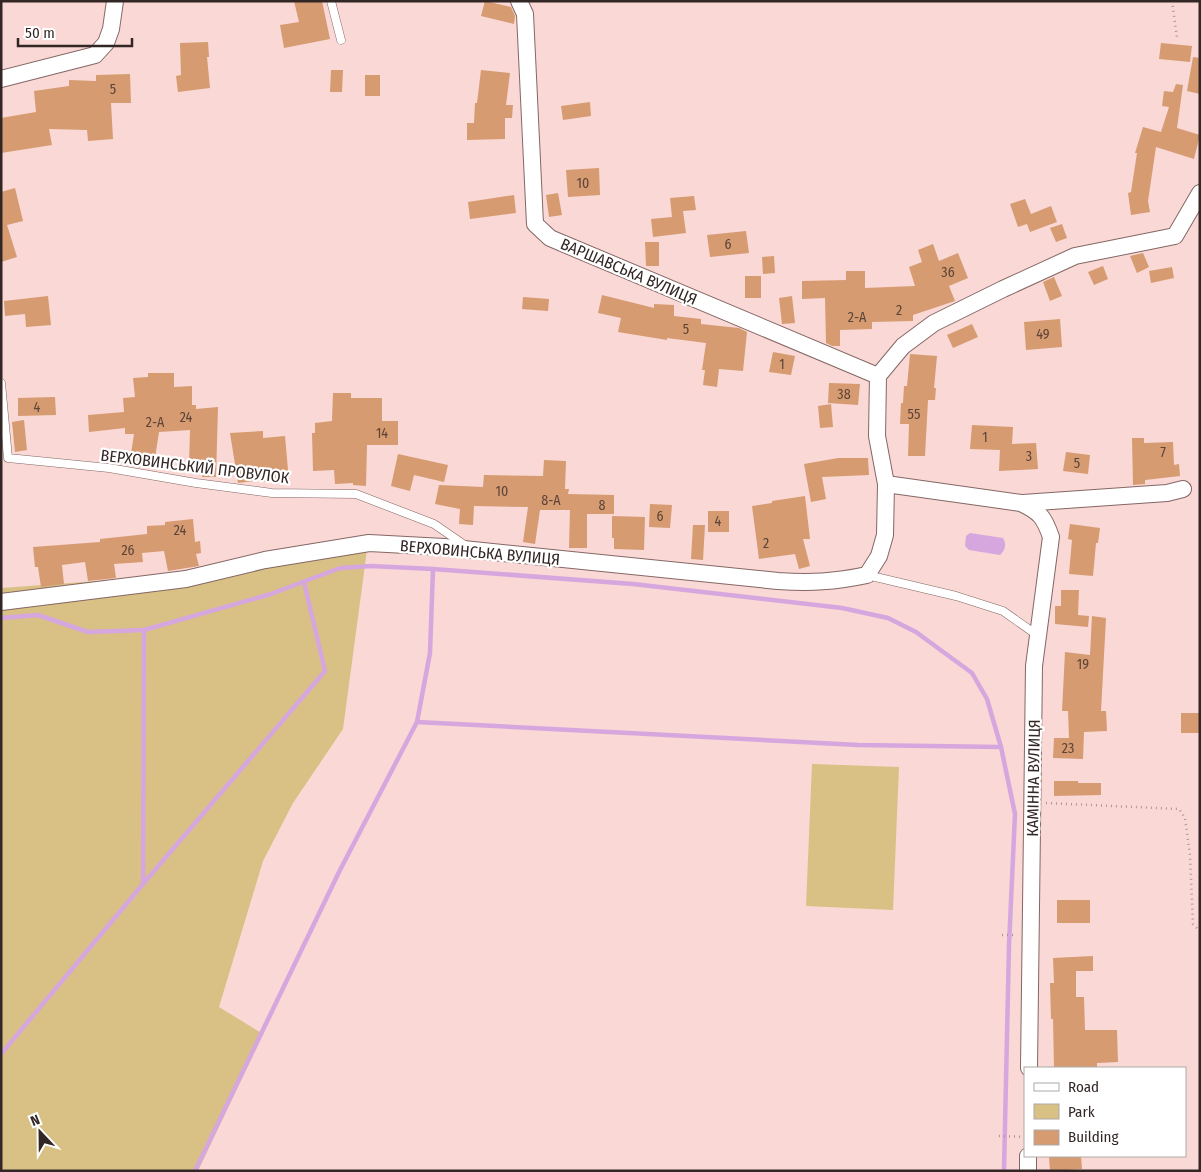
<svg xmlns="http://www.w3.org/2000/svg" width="1201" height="1172" font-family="'Fira Sans Condensed',sans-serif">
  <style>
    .green { fill: #d9c185 }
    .water { fill: #d5a7de }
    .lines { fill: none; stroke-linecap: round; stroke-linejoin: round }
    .stream { stroke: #d5a7de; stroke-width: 4.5 }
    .building { fill: #d69b71 }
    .lane-casing { stroke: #846765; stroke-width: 9 }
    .street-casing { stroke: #846765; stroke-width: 18 }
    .path { stroke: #af9694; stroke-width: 2.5; stroke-dasharray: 1 4; stroke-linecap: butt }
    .lane { stroke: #fff; stroke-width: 8 }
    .street { stroke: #fff; stroke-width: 16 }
    .labels { text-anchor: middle; stroke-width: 4.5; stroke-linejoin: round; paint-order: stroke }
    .number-label { font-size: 14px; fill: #5c4439 }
    .street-label { font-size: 16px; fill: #332726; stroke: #fff }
  </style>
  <rect width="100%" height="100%" fill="#f9d8d5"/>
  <g class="green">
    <polygon points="369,535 343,729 293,803 263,861 219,1007 263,1034 198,1171 1,1171 1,588 152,577"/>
    <polygon points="812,764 899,767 893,910 806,906"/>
  </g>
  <path class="water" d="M970,533L1003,538C1007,545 1005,550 1000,555L969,550L965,546L966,536Z"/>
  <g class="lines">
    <g class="stream">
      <polyline points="1,618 38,615 88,632 144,630"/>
      <polyline points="417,722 858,745 1001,747"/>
      <polyline points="143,884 144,630 271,594 340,568 371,566 433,569 633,584 842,608 888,618 916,632 972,673 987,699 1001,747 1015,814 1009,945 1004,1171"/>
      <polyline points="1,1054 143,884 325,671 304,582"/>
      <polyline points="195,1171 339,872 417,722 430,653 433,569"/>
    </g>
  </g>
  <g class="building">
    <polygon points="294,1 322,1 330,39 284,48 280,25 299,22"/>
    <polygon points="485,1 511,7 515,16 514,24 481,16"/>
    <polygon points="208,42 209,57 207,57 210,88 178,92 176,76 181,75 180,43"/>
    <polygon points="1161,43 1192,46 1190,62 1159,59"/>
    <polygon points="1193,57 1200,58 1200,94 1187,91"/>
    <polygon points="331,70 343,70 342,92 330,92"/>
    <polygon points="481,70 510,73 506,105 513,105 512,118 505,118 505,139 467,140 467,123 474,123 475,103 477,103"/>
    <polygon points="130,74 131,103 111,103 113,139 88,141 87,130 49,129 52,145 1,153 1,118 36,112 34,91 69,86 69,80 96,81 96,75"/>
    <rect x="365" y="75" width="15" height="21"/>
    <polygon points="1176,84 1183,85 1177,128 1200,135 1194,159 1156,147 1148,201 1150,212 1131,215 1128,193 1131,192 1137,153 1135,153 1143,127 1161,132 1169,107 1162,106 1164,91 1173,92"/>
    <polygon points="590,102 591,116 563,120 561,106"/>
    <polygon points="599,168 600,195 568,197 566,170"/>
    <polygon points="15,188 23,221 7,225 17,257 1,262 1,192"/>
    <polygon points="558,193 562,215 549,217 546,195"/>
    <polygon points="514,195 516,213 470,219 468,202"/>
    <polygon points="694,196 696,210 683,211 686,233 653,237 651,219 672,217 670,198"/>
    <polygon points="1025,199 1031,214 1051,206 1057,222 1030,232 1027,224 1018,227 1010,204"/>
    <polygon points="1062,224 1067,238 1056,242 1050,228"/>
    <polygon points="746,231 749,253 710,257 707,235"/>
    <polygon points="645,242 659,242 659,266 646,266"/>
    <polygon points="933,244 939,261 958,253 968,278 949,286 955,301 913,315 913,321 872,322 872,329 840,330 840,346 832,346 826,343 825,298 802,299 802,281 846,280 846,271 865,271 865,288 915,286 909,267 922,262 918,250"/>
    <polygon points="1143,253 1149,267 1137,273 1130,256"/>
    <polygon points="774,256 775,273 763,274 762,257"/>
    <polygon points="1103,266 1108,279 1094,285 1088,272"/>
    <polygon points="1172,267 1174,278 1151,283 1149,271"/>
    <rect x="745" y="276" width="16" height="22"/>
    <polygon points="1054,277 1062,296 1050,301 1043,282"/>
    <polygon points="602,295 654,308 654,304 674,305 674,316 701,319 701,324 739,328 747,332 743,371 719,369 717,387 703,385 705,370 702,370 706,343 667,338 667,340 618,332 621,318 598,313"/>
    <polygon points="48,296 51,325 26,327 25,314 5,316 4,301"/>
    <polygon points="792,296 795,323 782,324 779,298"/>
    <polygon points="523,297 549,299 548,311 522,309"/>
    <polygon points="1060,319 1062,347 1026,350 1024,322"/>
    <polygon points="972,324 978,337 953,348 947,335"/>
    <polygon points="773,352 795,356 791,375 769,372"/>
    <polygon points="910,354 937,356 934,388 936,388 935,400 928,400 925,456 908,456 909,424 900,424 901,403 903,403 904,386 907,386"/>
    <polygon points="148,373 174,373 174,387 192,386 192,405 196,405 196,409 218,407 216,477 202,477 202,465 189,465 190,430 159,432 154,464 130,460 134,434 125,434 125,428 89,432 88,415 124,412 123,398 135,397 133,378 148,377"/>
    <polygon points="829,383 860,384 858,405 828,403"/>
    <polygon points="333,393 351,393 351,398 382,398 382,421 398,421 398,445 367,445 366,486 353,485 353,483 335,484 334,470 313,471 312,433 315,433 315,423 332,421"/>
    <polygon points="55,397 56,415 18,416 18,398"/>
    <polygon points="831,404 833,427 820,428 818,406"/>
    <polygon points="24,420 27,450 15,452 12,422"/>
    <polygon points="972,425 1013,427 1012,444 1036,443 1038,469 999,471 1000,450 970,449"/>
    <polygon points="263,431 263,438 285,436 289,481 261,482 261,480 238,483 230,433"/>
    <polygon points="1132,438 1144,438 1144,443 1173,442 1174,465 1179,464 1180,476 1145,480 1145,484 1133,485"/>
    <polygon points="1066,452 1090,455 1088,474 1063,471"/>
    <polygon points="398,454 448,465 444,482 414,475 410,491 391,486"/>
    <polygon points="838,458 868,458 869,475 822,477 826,499 811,502 804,464"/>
    <polygon points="544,460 566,461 565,489 569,489 568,494 614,495 614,514 587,514 587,548 569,548 570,510 540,510 535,544 523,542 528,507 474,506 473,525 459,524 460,509 435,504 439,485 483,487 484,475 543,476"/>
    <polygon points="805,496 810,539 803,539 810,566 799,569 795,554 759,559 752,506 772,503 772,501"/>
    <polygon points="650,504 672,505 670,528 649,527"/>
    <rect x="708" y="511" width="21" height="21"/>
    <polygon points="612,516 645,517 644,550 614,549 614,538 612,538"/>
    <polygon points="193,519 195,542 200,541 201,553 196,554 199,566 168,571 164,551 142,553 143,562 114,564 116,578 88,581 85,562 62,565 64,584 41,587 38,567 35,567 33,547 100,542 100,539 147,534 147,526 165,525 165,522"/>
    <polygon points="1070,524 1100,528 1098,543 1096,543 1093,576 1069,574 1072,540 1068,539"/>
    <polygon points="693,525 705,525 703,560 691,559"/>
    <polygon points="1061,590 1079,590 1078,615 1089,616 1088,627 1055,624 1055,606 1061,606"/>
    <polygon points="1092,616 1106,618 1101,711 1106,711 1107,731 1084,732 1083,759 1053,758 1054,738 1069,738 1068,711 1062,711 1065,652 1090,655"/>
    <rect x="1181" y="713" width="19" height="20"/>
    <polygon points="1054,781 1078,781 1078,783 1101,783 1101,795 1054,796"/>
    <rect x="1057" y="900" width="33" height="23"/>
    <polygon points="1093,956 1093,971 1076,971 1076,997 1084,997 1085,1030 1117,1030 1118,1062 1097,1063 1097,1068 1054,1068 1053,1019 1051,1019 1050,983 1054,983 1053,958"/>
    <polygon points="1049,1156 1081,1156 1082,1169 1050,1171"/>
  </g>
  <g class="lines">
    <defs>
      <g id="lane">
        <polyline points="331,1 341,40"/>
        <polyline points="1,383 8,458 109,468 196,483 272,493 356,494 434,524 466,546"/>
        <polyline points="867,575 956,596 1003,611 1037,635"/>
      </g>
      <g id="street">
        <polyline points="519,1 525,14 535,224 550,238 878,376"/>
        <polyline points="1,79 95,55 106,43 111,29 115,1"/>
        <path d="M886,484L1021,503C1040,512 1044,517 1051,537L1034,666L1029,1068"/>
        <polyline points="1023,503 1167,493 1183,489"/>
        <path d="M1,602L186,579L265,560L369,543L444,547L778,581C811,583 834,582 867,575L879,556L885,535L886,484L877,436L878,376L903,346L934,323L1003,289L1075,256L1175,236L1200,193"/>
        <polyline points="1028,1171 1028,1156"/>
      </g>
    </defs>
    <use href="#lane" class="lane-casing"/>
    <use href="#street" class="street-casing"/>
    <g class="path">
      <polyline points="1172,1 1177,38"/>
      <polyline points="1046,803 1179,809 1185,818 1190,855 1193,924 1200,931"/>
      <polyline points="1002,935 1017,935"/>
      <polyline points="999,1136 1025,1137"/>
    </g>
    <use href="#lane" class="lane"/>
    <use href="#street" class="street"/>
  </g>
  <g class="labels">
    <g class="number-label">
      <text x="113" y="94">5</text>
      <text x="583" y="188">10</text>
      <text x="728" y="249">6</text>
      <text x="948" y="277">36</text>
      <text x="899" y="315">2</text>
      <text x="857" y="322">2-А</text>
      <text x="686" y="334">5</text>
      <text x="1043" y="339">49</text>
      <text x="782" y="369">1</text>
      <text x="844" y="399">38</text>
      <text x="37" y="412">4</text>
      <text x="914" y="419">55</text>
      <text x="186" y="422">24</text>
      <text x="155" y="427">2-А</text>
      <text x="382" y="438">14</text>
      <text x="985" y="442">1</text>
      <text x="1163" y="457">7</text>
      <text x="1029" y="461">3</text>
      <text x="1077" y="468">5</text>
      <text x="502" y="496">10</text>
      <text x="551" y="505">8-А</text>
      <text x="602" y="510">8</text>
      <text x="660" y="521">6</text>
      <text x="718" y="526">4</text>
      <text x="180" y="535">24</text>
      <text x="766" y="548">2</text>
      <text x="128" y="555">26</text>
      <text x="1083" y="669">19</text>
      <text x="1068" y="753">23</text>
    </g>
    <g class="street-label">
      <text transform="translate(629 271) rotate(23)" y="6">ВАРШАВСЬКА ВУЛИЦЯ</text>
      <text transform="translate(195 466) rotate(7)" y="6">ВЕРХОВИНСЬКИЙ ПРОВУЛОК</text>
      <text transform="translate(480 552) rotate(5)" y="6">ВЕРХОВИНСЬКА ВУЛИЦЯ</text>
      <text transform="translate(1033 778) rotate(-89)" y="6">КАМІННА ВУЛИЦЯ</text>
    </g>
  </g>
  <rect width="1201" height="1172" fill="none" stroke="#332726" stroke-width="5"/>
  <rect x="1024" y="1067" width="162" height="90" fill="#ffffff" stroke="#ada9a8"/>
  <rect x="1034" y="1083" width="25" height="8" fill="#ffffff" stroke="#ada9a8"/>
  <text x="1068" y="1092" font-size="15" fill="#332726">Road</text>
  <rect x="1034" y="1104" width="25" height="15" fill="#d9c185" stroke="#ada9a8"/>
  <text x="1068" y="1117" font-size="15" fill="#332726">Park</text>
  <rect x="1034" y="1130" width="25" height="15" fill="#d69b71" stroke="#ada9a8"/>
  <text x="1068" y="1142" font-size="15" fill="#332726">Building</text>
  <g transform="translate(40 1132) rotate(338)" stroke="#ffffff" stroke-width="4" paint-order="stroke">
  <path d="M0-4L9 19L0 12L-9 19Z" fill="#332726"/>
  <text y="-8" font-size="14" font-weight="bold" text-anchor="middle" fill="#332726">N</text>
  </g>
  <path d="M18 38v8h114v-8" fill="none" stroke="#332726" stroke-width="2.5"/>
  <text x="25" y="38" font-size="15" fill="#332726" stroke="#ffffff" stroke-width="4" paint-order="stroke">50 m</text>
</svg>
